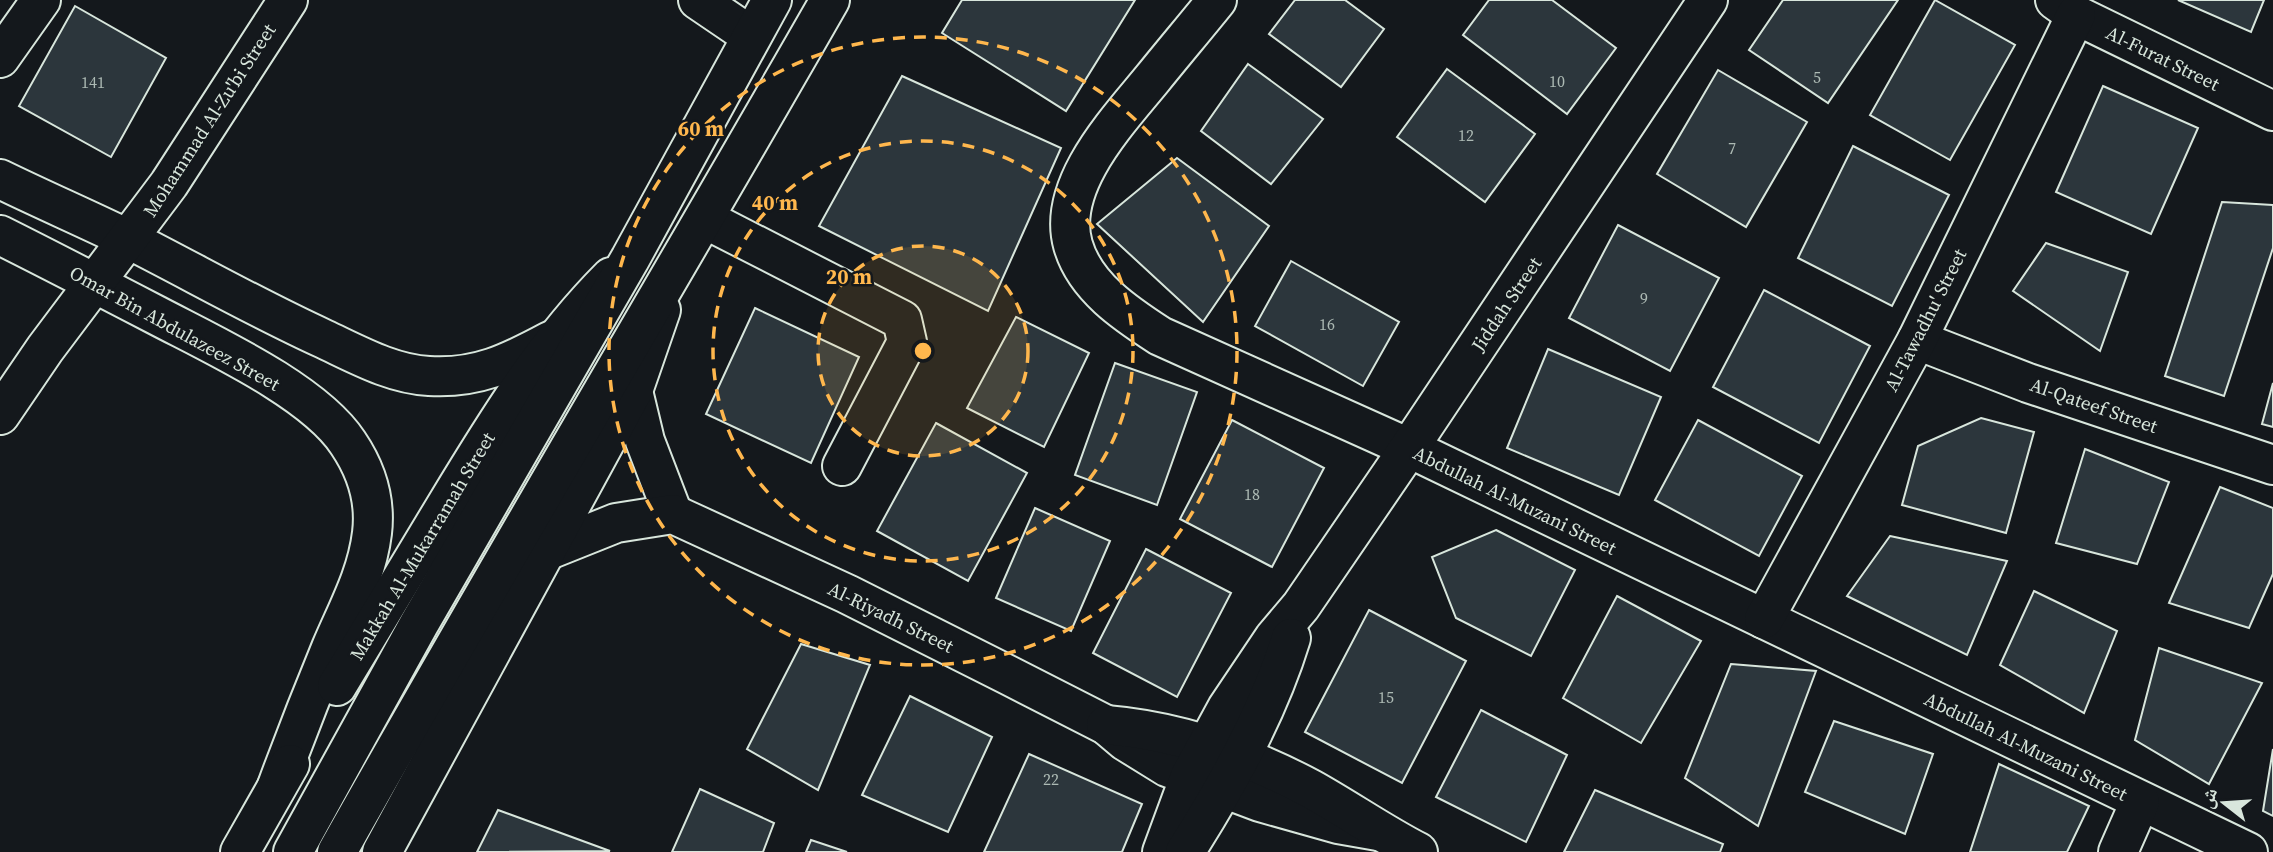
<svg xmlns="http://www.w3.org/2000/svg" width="2273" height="852" font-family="'Source Serif 4','Noto Naskh Arabic',serif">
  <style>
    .building { fill: #2c363c; stroke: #d8e6dc; stroke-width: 2 }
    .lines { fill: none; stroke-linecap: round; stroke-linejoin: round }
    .minor-casing { stroke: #d8e6dc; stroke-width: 42 }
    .major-casing { stroke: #d8e6dc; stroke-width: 42 }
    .minor { stroke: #14181c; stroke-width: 38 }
    .major { stroke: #14181c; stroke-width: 38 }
    .ring { fill: none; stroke: #ffb74d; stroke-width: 3.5; stroke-dasharray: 12 9 }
    .labels { text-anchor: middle; stroke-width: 5; stroke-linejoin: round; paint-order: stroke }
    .number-label { font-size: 16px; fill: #adbab4 }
    .street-label { font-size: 19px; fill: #d8e6dc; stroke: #14181c }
    .centre { fill: #ffb74d; stroke: #14181c; stroke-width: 3.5 }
    .ring-label { font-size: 21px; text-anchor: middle; font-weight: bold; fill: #ffb74d; stroke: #14181c; stroke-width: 5; stroke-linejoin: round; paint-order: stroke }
  </style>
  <rect width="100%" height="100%" fill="#14181c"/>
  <g class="building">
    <polygon points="962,0 1135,0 1066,111 942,33"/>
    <polygon points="1295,0 1345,0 1384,29 1341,87 1269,34"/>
    <polygon points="1489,0 1552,0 1616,48 1567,114 1463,35"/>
    <polygon points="1783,0 1898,0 1828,103 1749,50"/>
    <polygon points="1935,0 2015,45 1950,160 1870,115"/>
    <polygon points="2178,0 2264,0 2251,32"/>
    <polygon points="75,6 166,58 111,157 19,106"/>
    <polygon points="1248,64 1323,119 1271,184 1201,131"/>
    <polygon points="1447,69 1535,134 1485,202 1397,137"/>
    <polygon points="1718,70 1807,122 1746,227 1657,174"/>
    <polygon points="902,76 1061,148 988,311 819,226"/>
    <polygon points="2103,86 2198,128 2151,234 2056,192"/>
    <polygon points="1853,146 1949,195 1892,306 1798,258"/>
    <polygon points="1177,158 1269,226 1203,322 1097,224"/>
    <polygon points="2222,202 2273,205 2273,248 2224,396 2165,376"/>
    <polygon points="1618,225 1719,278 1670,371 1569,318"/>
    <polygon points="2046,243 2128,272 2100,351 2013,291"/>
    <polygon points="1291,261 1399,322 1363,386 1255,326"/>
    <polygon points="1764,290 1870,346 1819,443 1713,387"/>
    <polygon points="755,308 859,357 811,463 706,414"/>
    <polygon points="1016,317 1089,353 1044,447 967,408"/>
    <polygon points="1548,349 1661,397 1619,495 1507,448"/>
    <polygon points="1115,363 1197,392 1157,505 1075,475"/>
    <polygon points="2273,383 2273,427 2262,424"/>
    <polygon points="1981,418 2034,432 2006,533 1902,505 1918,446"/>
    <polygon points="1232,420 1324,468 1272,567 1180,519"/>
    <polygon points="1698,420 1802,476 1759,556 1655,500"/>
    <polygon points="936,423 1027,473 968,581 877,531"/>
    <polygon points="2085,449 2169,482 2137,564 2056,543"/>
    <polygon points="2220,487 2273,508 2273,574 2249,628 2169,603"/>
    <polygon points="1035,508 1110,541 1071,631 996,598"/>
    <polygon points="1496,530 1575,570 1531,656 1456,618 1432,557"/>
    <polygon points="1890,536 2007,561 1967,655 1847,596"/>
    <polygon points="1146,549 1231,593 1177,697 1093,653"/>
    <polygon points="2034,591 2117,631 2084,713 2000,665"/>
    <polygon points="1617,596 1701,641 1641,743 1563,698"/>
    <polygon points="1369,610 1466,661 1402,783 1305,732"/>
    <polygon points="801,644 870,665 818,790 747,749"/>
    <polygon points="2159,648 2262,683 2209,784 2135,740"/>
    <polygon points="1731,664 1816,671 1758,826 1685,778"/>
    <polygon points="910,696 992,737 948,832 862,795"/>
    <polygon points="1481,710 1567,755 1526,842 1436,797"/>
    <polygon points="1834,721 1933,754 1905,834 1805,792"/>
    <polygon points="2273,749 2273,816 2263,811"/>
    <polygon points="1029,754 1142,804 1122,852 984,852"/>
    <polygon points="1999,764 2089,806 2067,852 1970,852"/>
    <polygon points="700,789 774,823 763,852 672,852"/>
    <polygon points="1595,790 1723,844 1720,852 1564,852"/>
    <polygon points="498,810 610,851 477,852"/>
    <polygon points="811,840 847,852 806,852"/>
  </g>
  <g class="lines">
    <defs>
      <g id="minor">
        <polyline points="698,0 751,36"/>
        <path d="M1217,0C1196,26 1174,52 1153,78C1118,121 1056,185 1073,245C1085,287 1126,314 1160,336L1409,448L2248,852"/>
        <polyline points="2055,0 2076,15 2273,111"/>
        <polyline points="0,58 41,0"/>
        <path d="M0,179C43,200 87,219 130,240C195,273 258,309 324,339C358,355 392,374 429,376C477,379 509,363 550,341"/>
        <polyline points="705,219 902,320 907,342 842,466"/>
        <path d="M0,235C52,261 104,288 156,315C211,344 314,391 348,443C367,471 376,500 372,533C367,575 347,610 331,648C312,694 294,740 277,786"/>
        <polyline points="1917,340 2028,383 2273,465"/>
        <polyline points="633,391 645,441 673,514"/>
        <polyline points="0,415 45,349 169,184 288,0"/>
        <polyline points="546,551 616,523 673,514 847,594 1008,675 1106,725 1125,741 1167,767 1260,802 1338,824 1378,831"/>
        <polyline points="1764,619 1917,340 2076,15"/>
        <path d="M337,686C373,626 409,566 445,507C494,426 544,344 611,277"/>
        <path d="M1106,725C1179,731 1247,755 1311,789C1347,809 1381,833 1418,852"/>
        <polyline points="240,852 290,764"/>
        <polyline points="382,852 633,391 661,310"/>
        <polyline points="1162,852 1190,776 1227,708 1274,638 1301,606 1409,448 1708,0"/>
        <path d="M1185,852C1227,786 1268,713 1291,638"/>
        <polyline points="2118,852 2140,802"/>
      </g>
      <g id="major">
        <polyline points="293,852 419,624 630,259 772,0"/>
        <path d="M337,852C498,566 667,285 830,0"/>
      </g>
    </defs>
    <use href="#minor" class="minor-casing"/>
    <use href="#major" class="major-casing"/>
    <use href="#minor" class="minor"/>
    <use href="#major" class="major"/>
  </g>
  <circle cx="923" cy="351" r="105" fill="#ffb74d" fill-opacity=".12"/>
  <g class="ring">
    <circle cx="923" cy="351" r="105"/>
    <circle cx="923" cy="351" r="210"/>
    <circle cx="923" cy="351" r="314"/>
  </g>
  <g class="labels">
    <g class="number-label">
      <text x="1817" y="83">5</text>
      <text x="1557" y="87">10</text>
      <text x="93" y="88">141</text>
      <text x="1466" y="141">12</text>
      <text x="1732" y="154">7</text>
      <text x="1644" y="304">9</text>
      <text x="1327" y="330">16</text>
      <text x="1252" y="500">18</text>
      <text x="1386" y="703">15</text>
      <text x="1051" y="785">22</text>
    </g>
    <g class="street-label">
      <text transform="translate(2163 58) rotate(26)" y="7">Al-Furat Street</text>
      <text transform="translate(209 120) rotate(-57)" y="7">Mohammad Al-Zu'bi Street</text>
      <text transform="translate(1506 304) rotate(-56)" y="7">Jiddah Street</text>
      <text transform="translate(1925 320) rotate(-63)" y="7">Al-Tawadhu' Street</text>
      <text transform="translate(175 328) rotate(29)" y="7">Omar Bin Abdulazeez Street</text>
      <text transform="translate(2094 405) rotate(19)" y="7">Al-Qateef Street</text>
      <text transform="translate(1515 500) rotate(26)" y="7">Abdullah Al-Muzani Street</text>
      <text transform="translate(422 546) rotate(-59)" y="7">Makkah Al-Mukarramah Street</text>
      <text transform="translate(891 617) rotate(26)" y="7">Al-Riyadh Street</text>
      <text transform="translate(2026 746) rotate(26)" y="7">Abdullah Al-Muzani Street</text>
    </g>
  </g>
  <circle cx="923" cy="351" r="10" class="centre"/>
  <g class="ring-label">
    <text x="701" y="136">60 m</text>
    <text x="775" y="210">40 m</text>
    <text x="849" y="284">20 m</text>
  </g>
  <g transform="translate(2224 803) rotate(287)" stroke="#14181c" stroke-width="5" paint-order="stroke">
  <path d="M0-5L12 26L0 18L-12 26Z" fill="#d8e6dc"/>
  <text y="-10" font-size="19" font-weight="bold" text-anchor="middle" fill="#d8e6dc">ش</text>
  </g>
</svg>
